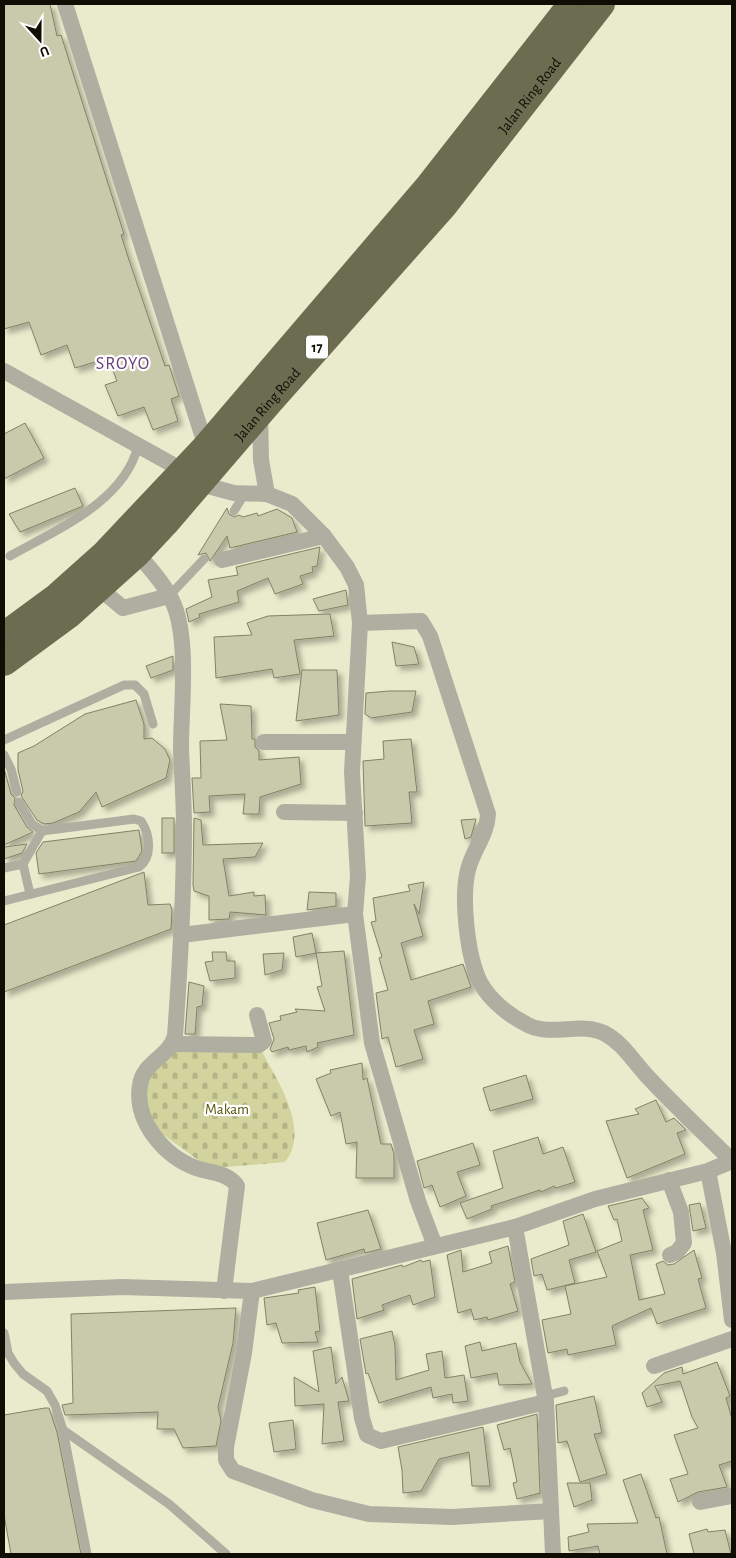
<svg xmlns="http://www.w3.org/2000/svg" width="736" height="1558" font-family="'Alegreya Sans',sans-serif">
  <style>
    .cemetery { fill: url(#cemetery-stones) }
    .building { fill: #c9caac; stroke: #818165; filter: url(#shadow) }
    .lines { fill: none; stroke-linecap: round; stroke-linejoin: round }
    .lane { stroke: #aeaea1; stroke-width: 9 }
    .street { stroke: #aeaea1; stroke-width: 16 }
    .highway { stroke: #6c6c51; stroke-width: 28 }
    .labels { text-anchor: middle; stroke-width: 4.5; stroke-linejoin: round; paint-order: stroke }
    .shield { fill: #fff; stroke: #565650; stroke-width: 1 }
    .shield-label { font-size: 14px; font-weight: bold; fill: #0e0e05 }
    .street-label { font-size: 15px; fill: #0e0e05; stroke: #fff }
    .park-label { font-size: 15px; fill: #575503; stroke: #fff }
    .quarter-label { font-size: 18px; letter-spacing: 1px; fill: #6d437a; stroke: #fff }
  </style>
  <defs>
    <pattern id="cemetery-stones" width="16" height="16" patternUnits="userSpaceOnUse" patternTransform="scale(1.25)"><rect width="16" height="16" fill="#d3d39e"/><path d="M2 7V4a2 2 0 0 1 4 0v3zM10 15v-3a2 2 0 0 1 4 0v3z" fill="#b4b487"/></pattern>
    <filter id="shadow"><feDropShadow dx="4.5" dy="4.5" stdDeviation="2.5" flood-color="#0004"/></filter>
  </defs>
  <rect width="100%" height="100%" fill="#eaebcc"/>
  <path class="cemetery" d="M175,1050H261C277,1080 311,1130 285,1162L226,1167L205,1165L158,1131L150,1116L145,1097L151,1070Z"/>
  <g class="building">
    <polygon points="4,4 50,4 57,36 61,35 124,234 121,235 129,260 165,366 169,365 179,396 171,399 178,421 153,430 144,407 118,416 105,385 117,381 108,358 75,368 67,345 41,355 29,322 4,329"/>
    <polygon points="25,423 44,458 4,479 4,434"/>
    <polygon points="75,488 83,506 20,532 9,514"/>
    <polygon points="227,508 229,514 234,517 239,515 243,517 257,513 258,516 277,509 292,518 297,532 230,548 227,536 210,561 206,553 198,555"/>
    <polygon points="320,547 317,566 312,567 313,572 300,576 303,584 275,594 268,578 237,591 239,602 199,614 200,617 189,622 186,609 212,597 208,580 238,575 236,567"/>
    <polygon points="346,590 348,605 319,611 313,599"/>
    <polygon points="330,614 334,636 294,640 300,674 274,678 272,669 216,678 214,637 252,635 247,623 268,616"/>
    <polygon points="392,642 414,647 419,664 396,666"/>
    <polygon points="173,656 173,670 151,678 146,666"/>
    <polygon points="302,670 337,670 339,715 296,721"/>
    <polygon points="389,691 416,691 412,712 371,718 365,714 366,693"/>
    <polygon points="136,700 144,724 144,739 152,738 165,749 170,760 166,778 102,807 96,792 79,812 53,823 44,824 37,820 21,796 23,791 18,770 18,753 34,746 85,714"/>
    <polygon points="220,704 251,706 252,739 255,739 255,747 259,751 259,760 299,757 301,784 260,797 259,814 243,814 245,794 209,796 210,812 194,813 192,778 201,778 200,741 227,740"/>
    <polygon points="411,739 417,792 409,792 412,823 365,826 363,761 384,759 383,741"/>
    <polygon points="4,768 11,794 15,798 14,805 27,827 33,832 4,845"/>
    <rect x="162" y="818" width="12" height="35"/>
    <polygon points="194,818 201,820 203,845 263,843 255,857 223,859 229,896 254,892 254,896 265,895 266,915 230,912 229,919 209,920 209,896 194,891 193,885"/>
    <polygon points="476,819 471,837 465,839 461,820"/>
    <polygon points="139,830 142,851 136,861 39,874 36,853 43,842"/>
    <polygon points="27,844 22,853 4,859 4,847"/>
    <polygon points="144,872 148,905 170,904 172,910 171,929 4,992 4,925"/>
    <polygon points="424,882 419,914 414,904 423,936 401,943 411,980 463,964 471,987 428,1001 434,1024 414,1030 423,1059 396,1067 388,1037 382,1039 376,993 388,990 379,958 382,957 371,922 376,921 373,898 410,891 408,885"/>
    <polygon points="309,892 336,893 336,906 307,910"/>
    <polygon points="312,933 316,953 296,957 293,937"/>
    <polygon points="344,951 354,1035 317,1043 318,1047 307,1052 306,1046 289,1050 288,1047 272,1052 270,1049 274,1039 269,1023 281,1020 280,1016 297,1012 295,1009 325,1011 317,987 322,986 316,953"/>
    <polygon points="212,952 226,952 227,961 235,961 235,978 210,981 205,962 213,961"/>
    <polygon points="284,953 282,970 265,975 263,954"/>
    <polygon points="189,982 204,986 202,1006 197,1007 195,1034 185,1034"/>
    <polygon points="362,1063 363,1080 367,1078 381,1144 391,1144 394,1154 394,1178 356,1178 357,1142 346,1144 340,1112 331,1116 316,1079 331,1073 330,1070"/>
    <polygon points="526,1075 533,1099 490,1111 483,1088"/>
    <polygon points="656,1100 666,1122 674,1118 686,1130 677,1133 685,1154 627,1178 606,1121 639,1114 635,1109"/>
    <polygon points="538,1137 543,1154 563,1147 575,1182 556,1188 554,1186 541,1192 540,1190 491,1206 492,1209 467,1219 460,1203 503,1188 493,1151"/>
    <polygon points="473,1143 480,1165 457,1172 466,1196 440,1207 432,1185 424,1188 417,1161"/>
    <polygon points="642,1198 649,1208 643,1210 653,1250 630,1255 639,1300 665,1294 656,1264 663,1261 668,1265 674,1264 694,1250 702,1278 698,1279 706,1308 657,1324 651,1308 612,1326 616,1345 568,1355 567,1349 548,1353 542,1320 571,1314 565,1286 607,1277 597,1251 622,1241 617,1219 614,1220 608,1206"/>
    <polygon points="700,1203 706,1228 693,1231 689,1205"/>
    <polygon points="368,1210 381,1249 365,1253 364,1249 326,1260 317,1223"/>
    <polygon points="583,1214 596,1252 569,1260 575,1283 547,1290 542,1274 534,1276 531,1259 569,1245 563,1221"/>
    <polygon points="508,1246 515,1282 510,1284 518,1311 488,1320 487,1317 474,1320 471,1309 458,1313 447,1255 461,1250 463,1272 492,1263 489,1252"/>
    <polygon points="421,1260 422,1262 430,1260 435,1297 413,1305 410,1295 382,1305 384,1310 357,1319 352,1279 402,1265 403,1267"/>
    <polygon points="315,1287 320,1331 315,1332 318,1342 282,1343 276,1323 267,1325 264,1298 299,1293 298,1290"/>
    <polygon points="236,1308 233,1343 218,1407 221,1421 216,1446 183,1448 174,1429 157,1429 158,1412 65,1415 62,1405 73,1403 71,1314"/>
    <polygon points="392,1331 395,1346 396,1380 429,1370 426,1354 442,1351 445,1378 464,1375 468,1401 453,1403 452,1394 433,1398 431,1387 379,1403 368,1373 366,1374 360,1339"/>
    <polygon points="480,1342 482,1351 516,1343 520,1362 532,1384 499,1385 497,1373 471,1378 465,1346"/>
    <polygon points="331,1347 336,1384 342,1377 349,1401 338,1402 344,1441 322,1444 324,1404 295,1406 294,1377 319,1392 313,1351"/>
    <polygon points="717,1362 730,1396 726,1398 732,1419 732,1461 719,1465 727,1487 698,1492 678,1502 670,1479 688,1474 674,1435 698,1428 692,1417 680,1381 655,1386 662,1402 647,1407 642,1393 664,1373 682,1367 683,1374"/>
    <polygon points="594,1396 602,1433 594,1434 607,1474 580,1482 567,1441 558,1443 556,1405"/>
    <polygon points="45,1408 49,1408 57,1432 81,1554 11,1554 4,1515 4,1415"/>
    <polygon points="537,1414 540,1493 517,1499 513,1483 517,1482 510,1448 504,1450 497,1425"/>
    <polygon points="293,1420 296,1449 274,1452 269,1423"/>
    <polygon points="483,1427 490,1486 472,1486 469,1452 439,1459 421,1491 403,1493 402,1470 398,1447"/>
    <polygon points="641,1474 656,1518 659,1517 667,1554 600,1554 598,1546 569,1551 568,1537 589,1532 587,1524 638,1523 623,1480"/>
    <polygon points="567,1483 590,1483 592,1500 574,1507"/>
    <polygon points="707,1529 708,1532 725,1530 731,1554 694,1554 689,1534"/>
  </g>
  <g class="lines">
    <g class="lane">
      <polyline points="234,511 245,493"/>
      <path d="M10,556C56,530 124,502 138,446"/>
      <polyline points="169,596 204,559"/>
      <polyline points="4,740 124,685 135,685 144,694 153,724"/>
      <polyline points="4,755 11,769 17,792"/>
      <polyline points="23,864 30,894"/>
      <polyline points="4,868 23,864 42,831"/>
      <path d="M4,901L139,867C153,857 150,834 141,821L134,819L42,831L32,824L19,802"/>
      <polyline points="4,1333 8,1353 14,1363 23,1374 47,1391 55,1405 63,1430 87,1554"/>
      <polyline points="545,1396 564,1391"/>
      <polyline points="63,1430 169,1504 226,1554"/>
    </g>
    <g class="street">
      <polyline points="65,4 206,447"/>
      <polyline points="4,371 184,471"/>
      <polyline points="260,412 261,460 267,494"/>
      <polyline points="200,484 234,493 267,494 292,504 324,536 347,567 356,585 360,623 352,772 358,876 355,914 372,1043 418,1201 435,1246"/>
      <path d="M137,553C150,569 166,585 174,605C189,642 181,708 181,748C182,775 184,801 184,828C184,897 180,967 175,1036C169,1057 143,1062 140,1085C134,1121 164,1156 196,1168C210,1173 228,1172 237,1186L224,1291"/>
      <polyline points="222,560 324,536"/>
      <polyline points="99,588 123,608 169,596"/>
      <path d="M360,623L421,621L430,636L488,814C487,836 473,849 468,870C461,897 467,956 480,982C490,1001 511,1017 530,1026C553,1036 582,1022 604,1033C623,1043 633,1061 647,1076C674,1105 704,1133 732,1161"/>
      <polyline points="264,742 353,742"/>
      <polyline points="284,812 355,813"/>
      <polyline points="181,935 355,914"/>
      <polyline points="173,1044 259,1045 264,1041 257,1015"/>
      <polyline points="708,1171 724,1253 732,1320"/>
      <polyline points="669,1180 681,1212 684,1243 677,1252 670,1255"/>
      <polyline points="515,1227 546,1402 553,1554"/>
      <polyline points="340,1270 362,1418 367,1435 381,1441 546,1402"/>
      <polyline points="252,1291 244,1353 226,1447 226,1460 233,1471 312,1500 369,1514 452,1517 551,1511"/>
      <polyline points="4,1292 122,1287 252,1291 515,1227 595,1199 708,1171 732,1161"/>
      <polyline points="654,1366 732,1339"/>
      <polyline points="700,1502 732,1496"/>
    </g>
    <g class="highway">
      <polyline points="4,636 57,597 104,555 206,447 430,185 572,4"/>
      <path id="s1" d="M4,662L68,615L137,553L165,523L269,402L444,205L601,4"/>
    </g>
  </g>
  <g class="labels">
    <rect class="shield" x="306" y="335.5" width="22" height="23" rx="4"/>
    <g class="shield-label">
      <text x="317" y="352">17</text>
    </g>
    <g class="street-label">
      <text dy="5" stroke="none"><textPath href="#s1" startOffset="775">Jalan Ring Road</textPath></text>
      <text dy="5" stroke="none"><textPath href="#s1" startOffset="370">Jalan Ring Road</textPath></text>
    </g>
    <g class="park-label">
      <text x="227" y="1114">Makam</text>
    </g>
    <g class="quarter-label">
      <text x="123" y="369">SROYO</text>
    </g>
  </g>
  <rect width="736" height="1558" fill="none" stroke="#0e0e05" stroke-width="10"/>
  <g transform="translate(40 40) rotate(159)" stroke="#ffffff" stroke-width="4" paint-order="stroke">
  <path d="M0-4L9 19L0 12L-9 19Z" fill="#0e0e05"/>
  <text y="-8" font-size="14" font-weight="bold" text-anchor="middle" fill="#0e0e05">U</text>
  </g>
</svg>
